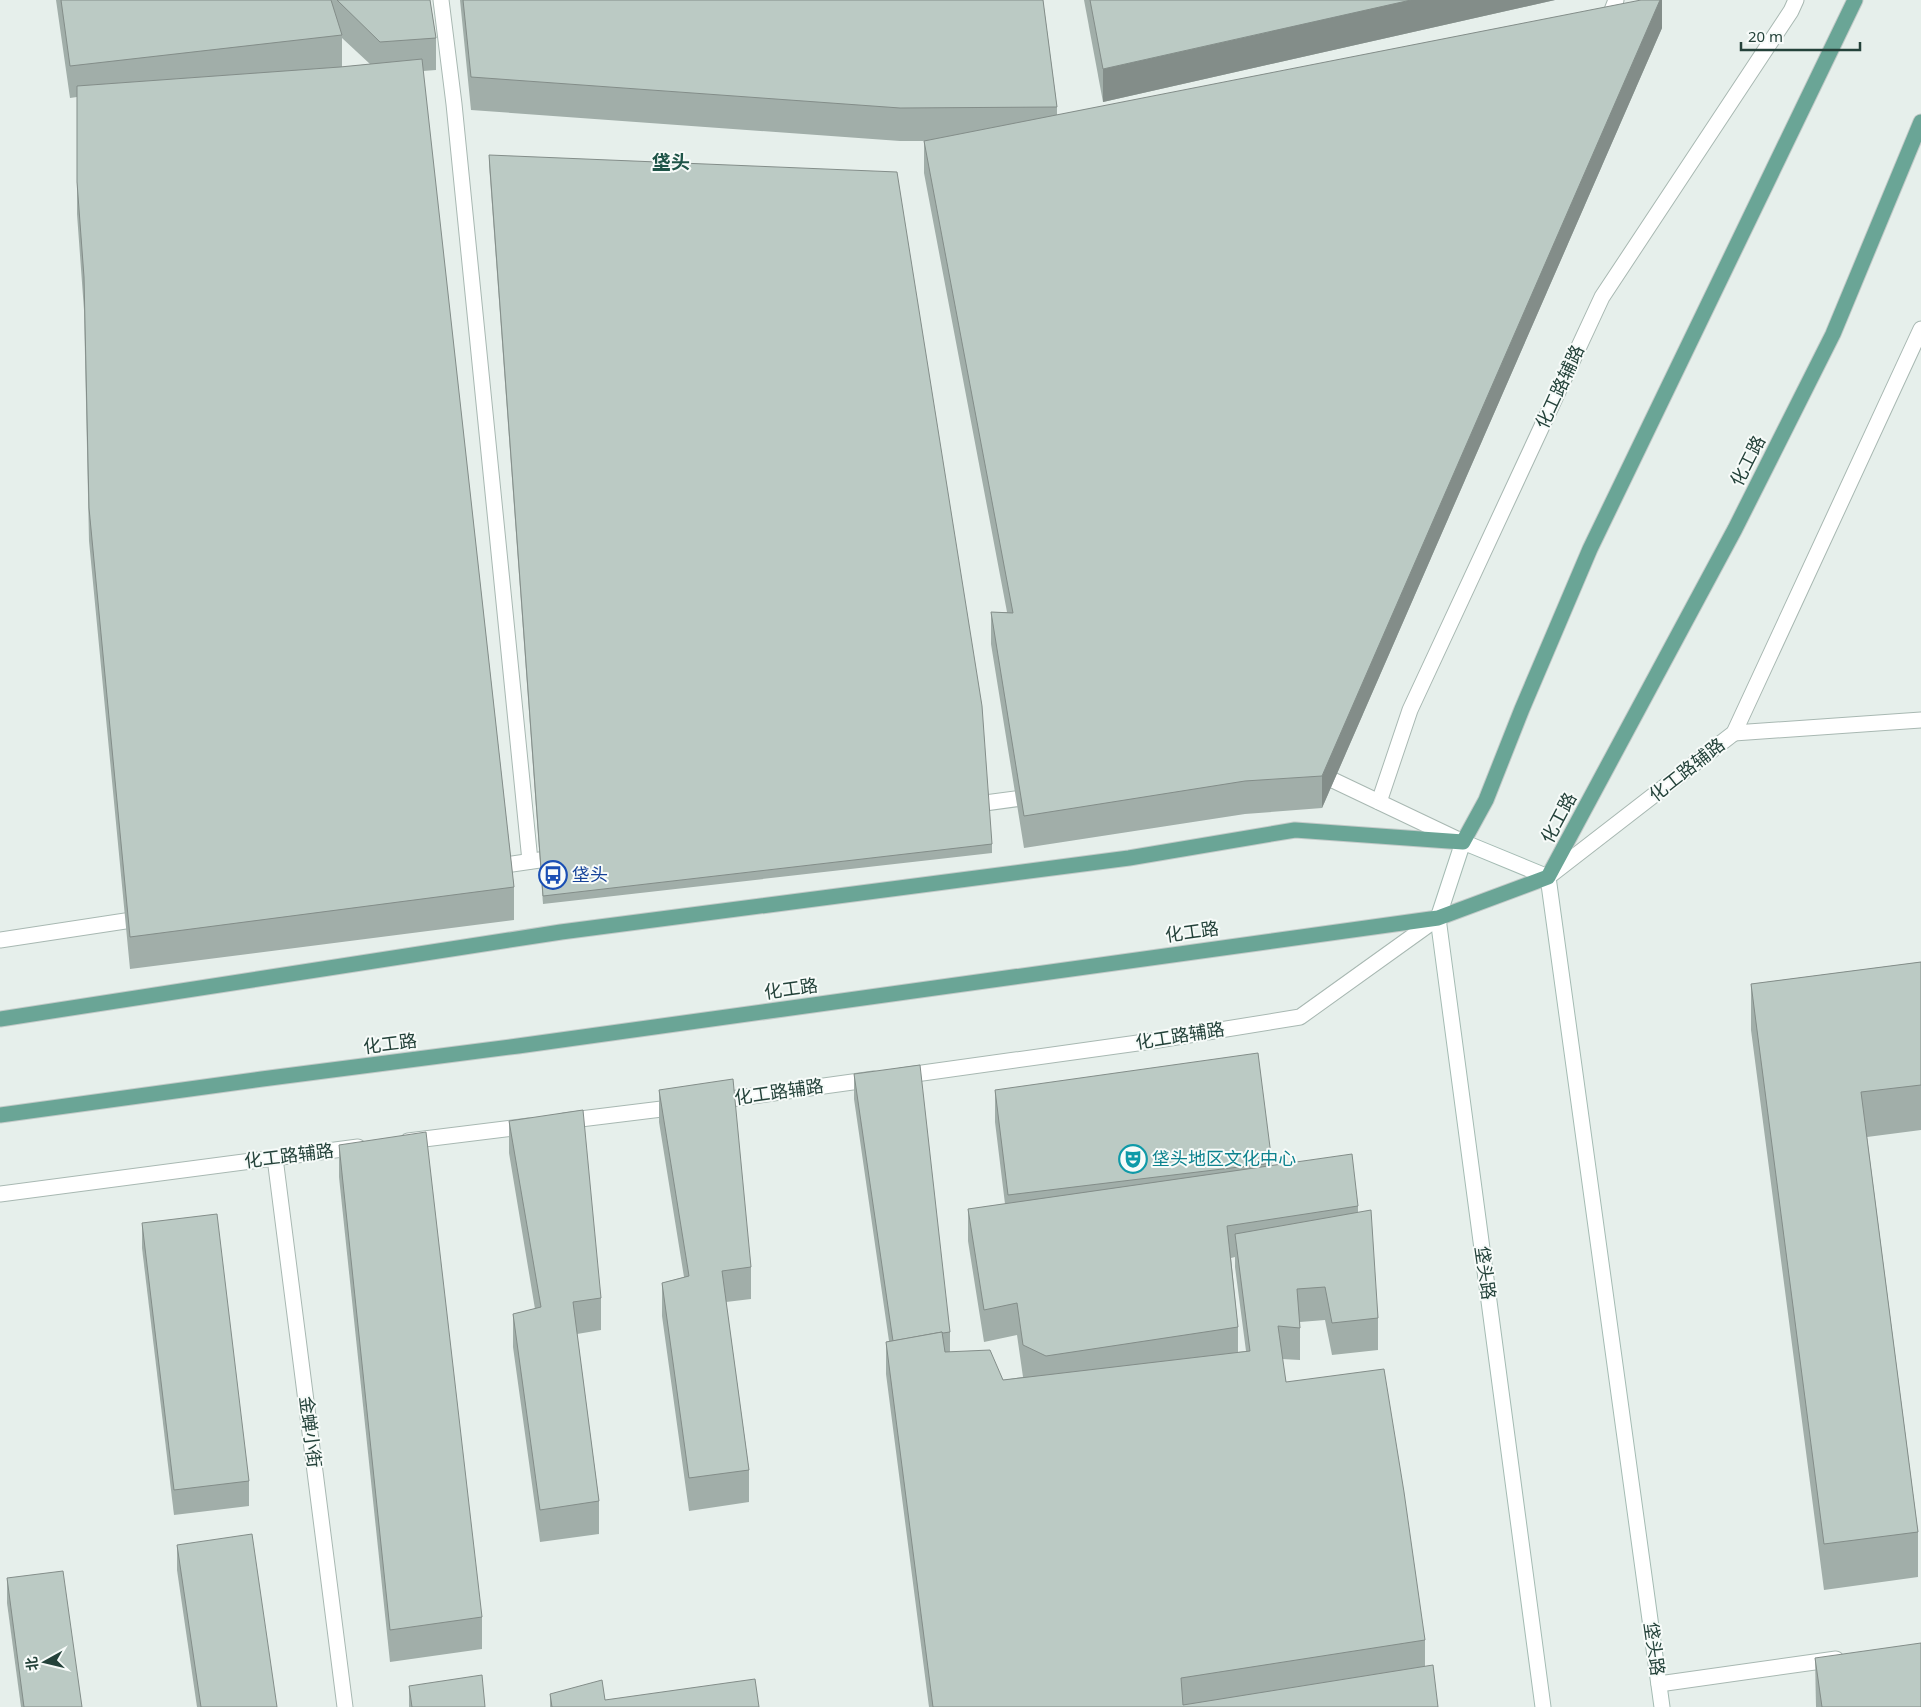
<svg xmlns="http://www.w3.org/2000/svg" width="1921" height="1707" font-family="'Noto Sans','Noto Sans SC',sans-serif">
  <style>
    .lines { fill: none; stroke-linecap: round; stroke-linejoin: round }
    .minor-casing { stroke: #a8b8b2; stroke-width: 17 }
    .tertiary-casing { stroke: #a8b8b2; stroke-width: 17 }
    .secondary-casing { stroke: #a4bbb3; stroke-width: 17 }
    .primary-casing { stroke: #c2cac8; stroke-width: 17 }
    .minor { stroke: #fff; stroke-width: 15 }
    .tertiary { stroke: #fff; stroke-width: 15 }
    .secondary { stroke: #fff; stroke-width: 15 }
    .primary { stroke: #6aa596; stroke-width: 15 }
    .wall { fill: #a1aea9; fill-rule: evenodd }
    .shaded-wall { fill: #838d89 }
    .building { fill: #bbcac4; stroke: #838d89 }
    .labels { text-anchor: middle; stroke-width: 4; stroke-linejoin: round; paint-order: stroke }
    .street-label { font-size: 18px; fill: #24423a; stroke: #f7fbf9 }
    .transit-label { font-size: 18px; fill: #164399; stroke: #f7fbf9; text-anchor: start }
    .culture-label { font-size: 18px; fill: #0d838f; stroke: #f7fbf9; text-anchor: start }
    .neighbourhood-label { font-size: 19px; font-weight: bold; fill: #1f5548; stroke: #f7fbf9 }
  </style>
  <rect width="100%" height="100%" fill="#e6efeb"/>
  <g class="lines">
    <defs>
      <g id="minor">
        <polyline points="441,0 454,104 530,861"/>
        <polyline points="1607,23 1616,0"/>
        <polyline points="1734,733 1921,720"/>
        <polyline points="275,1158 345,1707"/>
        <polyline points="1659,1684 1836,1659"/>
      </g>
      <g id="tertiary">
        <polyline points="1318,773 1463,842"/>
        <polyline points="1379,802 1410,710 1602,297 1791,11 1796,0"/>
        <polyline points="970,805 1037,796"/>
        <polyline points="492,867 560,857"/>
        <polyline points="1548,877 1734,733 1921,329"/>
        <polyline points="0,940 145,918"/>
        <polyline points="901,1076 1152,1041 1300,1017 1438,918"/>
        <polyline points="716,1101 874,1079"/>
        <polyline points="564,1121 678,1107"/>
        <polyline points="408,1141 529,1126"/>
        <polyline points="0,1194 358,1147"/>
      </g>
      <polyline id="secondary" points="1543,1707 1438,918 1463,842 1548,877 1662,1707"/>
      <g id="primary">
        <polyline points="0,1019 561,932 1129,858 1295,830 1463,842 1486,800 1522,709 1590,549 1855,0"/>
        <polyline points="0,1115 262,1079 518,1046 1438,918 1548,877 1735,529 1833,334 1921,122"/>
      </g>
    </defs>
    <use href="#minor" class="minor-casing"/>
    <use href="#tertiary" class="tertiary-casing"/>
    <use href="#secondary" class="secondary-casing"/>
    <use href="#primary" class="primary-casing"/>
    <use href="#minor" class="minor"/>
    <use href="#tertiary" class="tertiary"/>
    <use href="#secondary" class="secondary"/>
    <use href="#primary" class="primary"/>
  </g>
  <g class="wall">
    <path d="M56,0H430L436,38V70L423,71L514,887V920L130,969L89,541L84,310L77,214V97L70,98ZM342,38L370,64L342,67Z"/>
    <polygon points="460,0 1043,0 1057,107 1057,115 1662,0 1662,28 1322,808 1245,814 1024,848 991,644 991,612 1007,612 924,173 924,141 925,141 900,141 471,110"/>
    <polygon points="1084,0 1555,0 1103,102"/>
    <polygon points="489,155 992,844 992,853 543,904 489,164"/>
    <polygon points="1921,962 1921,1130 1867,1137 1918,1532 1918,1577 1824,1590 1751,1030 1751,984"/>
    <path d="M854,1074L950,1332V1352L1003,1380L1023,1377L1017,1335L984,1342L968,1241V1209L1005,1204L995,1122V1090L1272,1163V1165L1358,1206V1212L1378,1318V1350L1332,1355L1325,1320L1300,1322V1360L1282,1359L1286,1382L1425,1640V1667L1438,1707H929L886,1374V1342L889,1341L854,1099ZM1235,1257V1267L1246,1351L1238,1352V1327L1231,1258Z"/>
    <polygon points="659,1090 751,1267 751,1299 726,1302 749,1470 749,1502 689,1511 662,1316 662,1283 684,1277 659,1122"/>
    <polygon points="509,1121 601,1298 601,1330 577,1334 599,1501 599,1534 540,1542 513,1347 513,1314 535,1309 509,1153"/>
    <polygon points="339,1145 482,1617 482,1649 390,1662 339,1177"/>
    <polygon points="142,1223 249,1481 249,1506 174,1515 142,1248"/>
    <polygon points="177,1545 277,1707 197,1707 177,1570"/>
    <polygon points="7,1578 82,1707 21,1707 7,1603"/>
    <polygon points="1815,1658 1921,1707 1816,1707"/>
    <polygon points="409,1686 485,1707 409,1707"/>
    <polygon points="550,1694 605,1700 759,1707 550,1707"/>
  </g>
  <g class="shaded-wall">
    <polygon points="1411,0 1555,0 1103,102 1103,69"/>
    <polygon points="1660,0 1662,0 1662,28 1322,808 1322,776"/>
  </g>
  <g class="building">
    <polygon points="61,0 331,0 342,35 70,66"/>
    <polygon points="337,0 430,0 436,38 380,42"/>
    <polygon points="463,0 1043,0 1057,107 900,108 471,77"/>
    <polygon points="1090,0 1411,0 1103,69"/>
    <polygon points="1641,0 1660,0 1322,776 1245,781 1024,816 991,612 1013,613 924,141"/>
    <polygon points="422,59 514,887 130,937 89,508 84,277 77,182 77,86 340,67"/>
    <polygon points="489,155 897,172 982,706 992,844 543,896"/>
    <polygon points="1921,962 1921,1085 1861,1092 1918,1532 1824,1544 1751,984"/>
    <polygon points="1258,1053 1272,1163 1008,1195 995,1090"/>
    <polygon points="920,1065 950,1332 943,1333 942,1332 893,1341 854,1074"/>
    <polygon points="733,1079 751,1267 722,1271 749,1470 689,1478 662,1283 689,1276 659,1090"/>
    <polygon points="583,1110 601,1298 573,1302 599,1501 540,1510 513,1314 541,1307 509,1121"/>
    <polygon points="426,1132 482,1617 390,1630 339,1145"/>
    <polygon points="1352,1154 1358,1206 1227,1226 1238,1327 1046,1356 1023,1345 1017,1303 984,1310 968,1209"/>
    <polygon points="1371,1210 1378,1318 1332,1323 1325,1287 1297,1289 1300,1328 1278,1326 1286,1382 1384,1369 1404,1492 1425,1640 1181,1678 1183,1705 1433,1665 1438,1707 933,1707 886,1342 942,1332 945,1352 990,1350 1003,1380 1250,1351 1235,1234"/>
    <polygon points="217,1214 249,1481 174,1490 142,1223"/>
    <polygon points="252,1534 277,1707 201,1707 177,1545"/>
    <polygon points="63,1571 82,1707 24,1707 7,1578"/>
    <polygon points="1921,1643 1921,1707 1822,1707 1815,1658"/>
    <polygon points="482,1675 485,1707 412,1707 409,1686"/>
    <polygon points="755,1679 759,1707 552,1707 550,1694 602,1680 605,1700"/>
  </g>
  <defs>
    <symbol id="bus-ring" viewBox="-11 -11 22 22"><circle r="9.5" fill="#f7fbf9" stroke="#1a4fb4" stroke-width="1.5"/><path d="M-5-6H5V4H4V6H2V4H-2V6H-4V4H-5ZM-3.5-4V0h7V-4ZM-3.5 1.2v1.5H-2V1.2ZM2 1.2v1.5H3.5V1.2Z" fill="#1a4fb4"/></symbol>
    <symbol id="theatre-ring" viewBox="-11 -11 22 22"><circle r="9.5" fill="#f7fbf9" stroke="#0f9aa8" stroke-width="1.5"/><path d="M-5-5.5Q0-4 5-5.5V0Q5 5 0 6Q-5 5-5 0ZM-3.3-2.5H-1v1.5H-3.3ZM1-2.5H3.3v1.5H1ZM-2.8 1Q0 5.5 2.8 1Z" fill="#0f9aa8"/></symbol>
  </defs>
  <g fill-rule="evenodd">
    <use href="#bus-ring" x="537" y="859" width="32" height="32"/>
    <use href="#theatre-ring" x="1117" y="1143" width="32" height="32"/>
  </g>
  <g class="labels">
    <g class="street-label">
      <text transform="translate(1560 387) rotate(-65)" y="6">化工路辅路</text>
      <text transform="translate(1748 461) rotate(-63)" y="6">化工路</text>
      <text transform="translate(1687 770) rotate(-38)" y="6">化工路辅路</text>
      <text transform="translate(1559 818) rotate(-62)" y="6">化工路</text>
      <text transform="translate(1192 932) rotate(-8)" y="6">化工路</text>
      <text transform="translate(791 989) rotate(-8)" y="6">化工路</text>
      <text transform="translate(1180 1036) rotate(-9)" y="6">化工路辅路</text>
      <text transform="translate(390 1044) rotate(-7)" y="6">化工路</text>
      <text transform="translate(779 1092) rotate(-8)" y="6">化工路辅路</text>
      <text transform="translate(289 1156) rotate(-7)" y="6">化工路辅路</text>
      <text transform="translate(1485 1273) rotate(82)" y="6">垡头路</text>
      <text transform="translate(310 1432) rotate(83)" y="6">金蝉小街</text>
      <text transform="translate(1654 1649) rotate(82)" y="6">垡头路</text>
    </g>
    <g class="transit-label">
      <text x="572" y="881">垡头</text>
    </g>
    <g class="culture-label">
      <text x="1152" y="1165">垡头地区文化中心</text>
    </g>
    <g class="neighbourhood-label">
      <text x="671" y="169">垡头</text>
    </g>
  </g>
  <g transform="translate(45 1662) rotate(262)" stroke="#f7fbf9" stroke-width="4" paint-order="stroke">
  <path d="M0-4L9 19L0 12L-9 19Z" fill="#24423a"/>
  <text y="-8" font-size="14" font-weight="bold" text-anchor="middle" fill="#24423a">北</text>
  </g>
  <path d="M1741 42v8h119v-8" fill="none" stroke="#24423a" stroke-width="2.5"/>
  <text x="1748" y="42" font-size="15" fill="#24423a" stroke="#f7fbf9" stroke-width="4" paint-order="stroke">20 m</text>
</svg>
